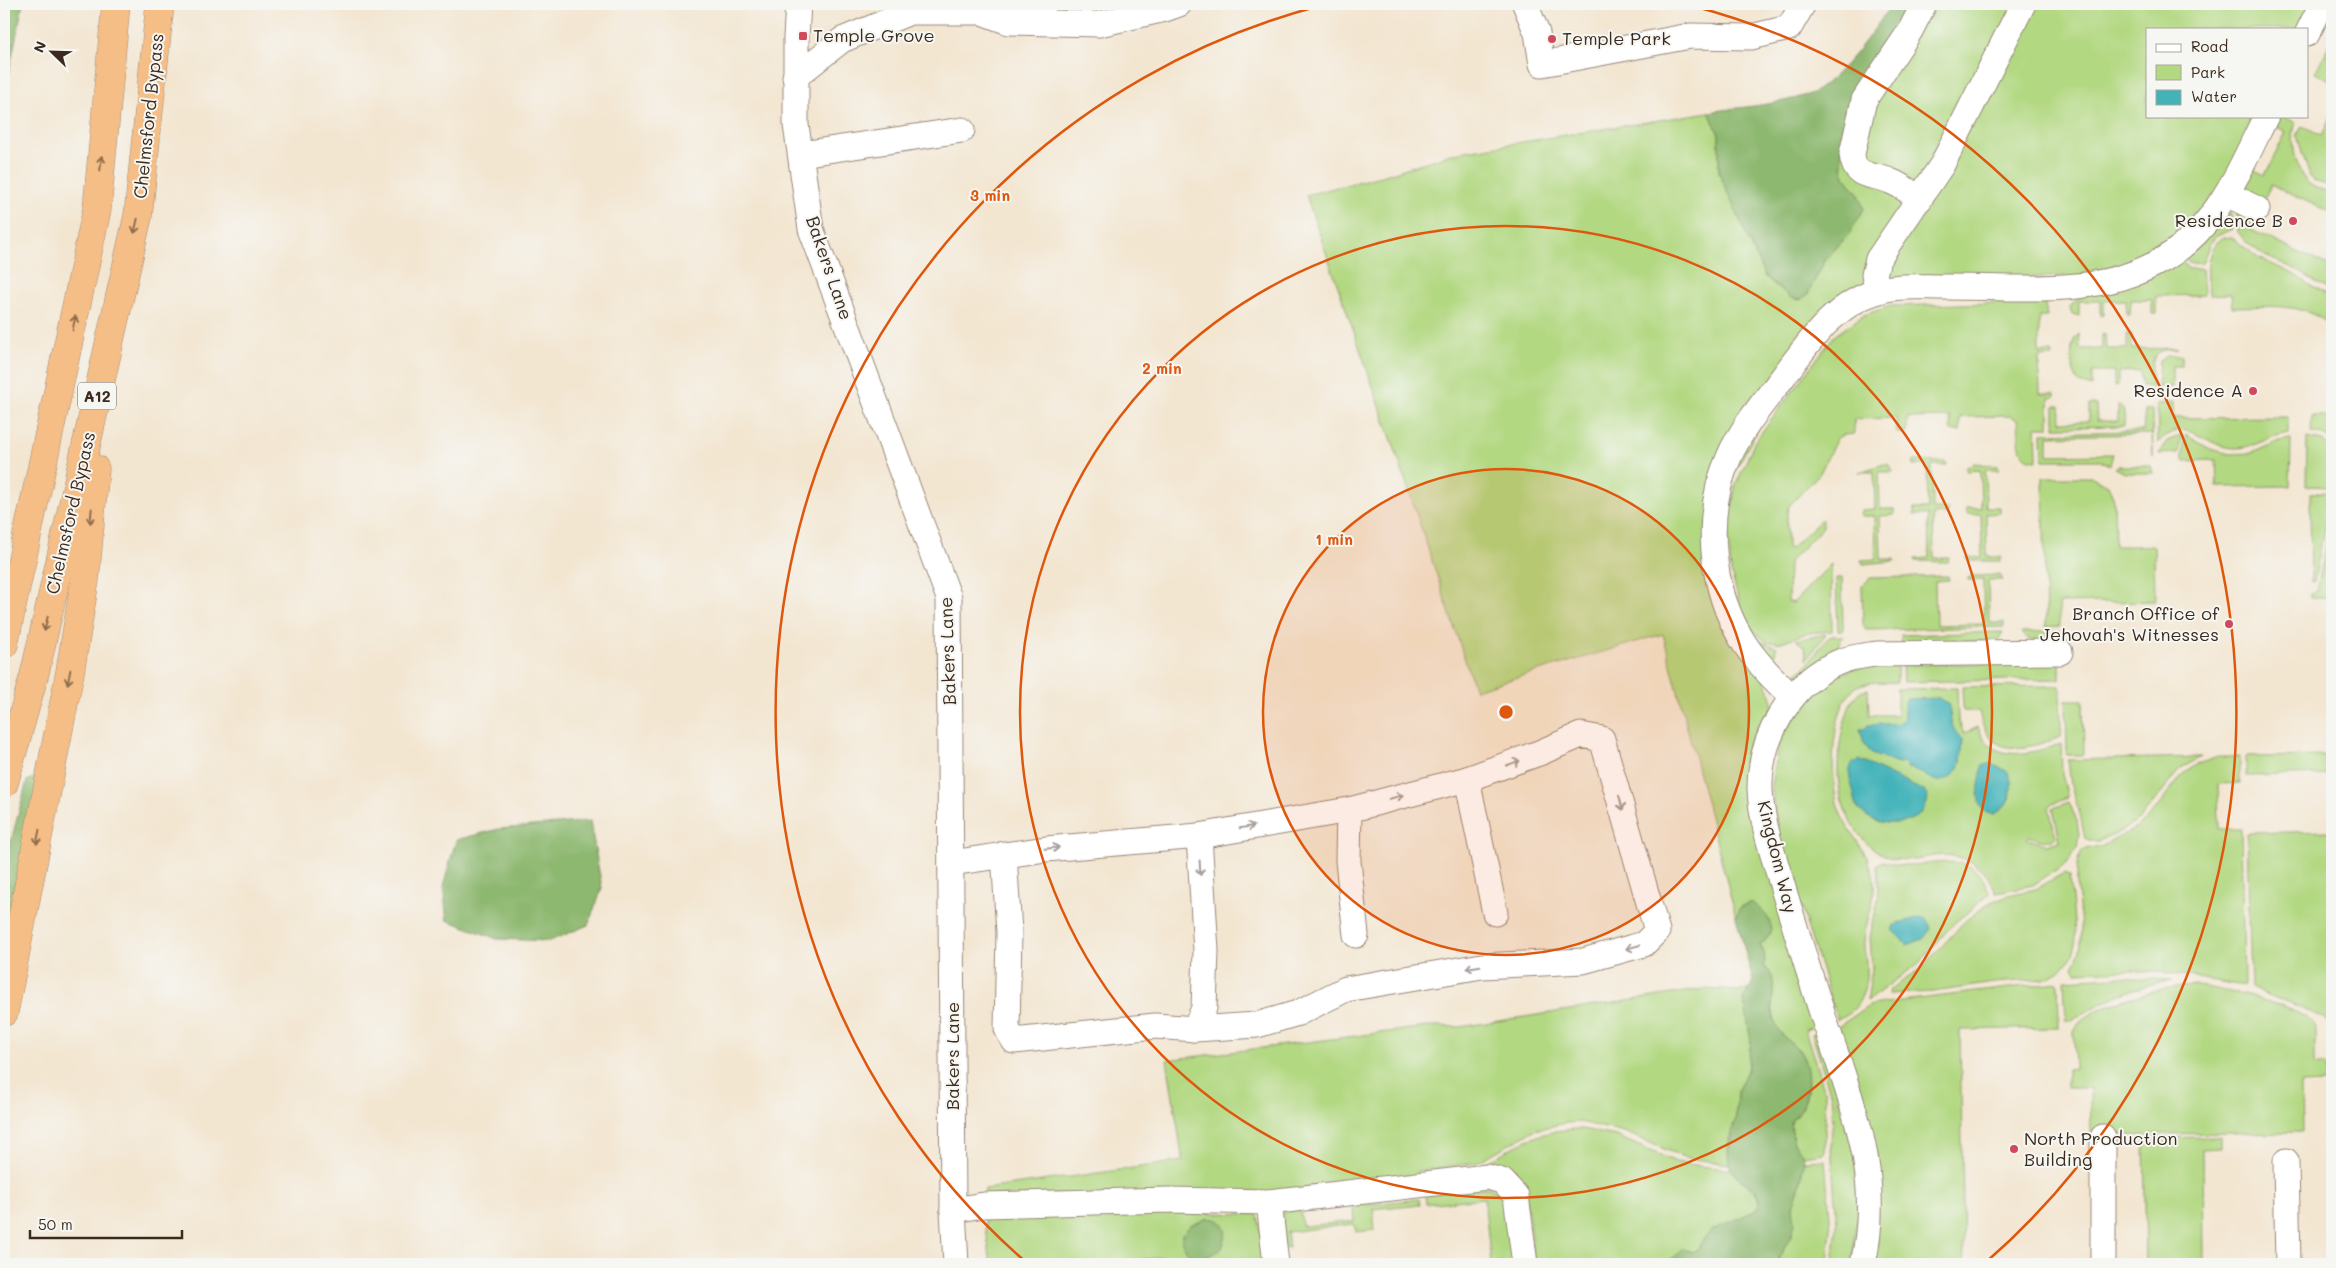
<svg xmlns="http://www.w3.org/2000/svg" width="2336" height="1268" font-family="Mali,sans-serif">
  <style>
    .green { fill: #b2d881; stroke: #768150; fill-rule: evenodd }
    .forest { fill: #8db86f; stroke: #647146 }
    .water { fill: #43b3ba; stroke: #3f6e6c }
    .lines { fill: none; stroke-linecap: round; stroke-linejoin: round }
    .minor-casing { stroke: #978878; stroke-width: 27 }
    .highway-casing { stroke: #978878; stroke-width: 29 }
    .minor { stroke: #fff; stroke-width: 25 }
    .highway { stroke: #f6be87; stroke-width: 28 }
    .oneway { stroke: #8f6d4d }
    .oneway2 { stroke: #a79f9a }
    .ring { fill: none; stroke: #df570d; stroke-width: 2.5 }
    .poi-dot { fill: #d1495b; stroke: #f6f6f2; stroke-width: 2 }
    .labels { text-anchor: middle; stroke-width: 4; stroke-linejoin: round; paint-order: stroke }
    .shield { fill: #f6f6f2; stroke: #73675e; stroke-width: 1 }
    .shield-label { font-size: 16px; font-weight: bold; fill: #3b2a1e }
    .poi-label { font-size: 18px; fill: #3b2a1e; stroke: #f6f6f2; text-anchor: start }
    .street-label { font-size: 18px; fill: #3b2a1e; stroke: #f6f6f2 }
    .centre { fill: #df570d; stroke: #f6f6f2; stroke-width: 2.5 }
    .ring-label { font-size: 15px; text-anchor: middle; font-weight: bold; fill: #df570d; stroke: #f6f6f2; stroke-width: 4; stroke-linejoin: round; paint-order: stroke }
  </style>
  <rect width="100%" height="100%" fill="#f6f6f2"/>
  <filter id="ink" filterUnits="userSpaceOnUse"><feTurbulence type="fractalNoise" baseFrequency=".02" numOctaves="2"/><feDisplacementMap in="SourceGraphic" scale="10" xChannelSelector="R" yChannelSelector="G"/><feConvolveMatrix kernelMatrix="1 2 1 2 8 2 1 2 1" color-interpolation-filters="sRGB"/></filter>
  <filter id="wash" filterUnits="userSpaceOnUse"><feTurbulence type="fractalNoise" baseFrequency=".0096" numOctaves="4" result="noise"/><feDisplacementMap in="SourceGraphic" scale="20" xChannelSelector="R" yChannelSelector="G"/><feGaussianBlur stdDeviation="1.12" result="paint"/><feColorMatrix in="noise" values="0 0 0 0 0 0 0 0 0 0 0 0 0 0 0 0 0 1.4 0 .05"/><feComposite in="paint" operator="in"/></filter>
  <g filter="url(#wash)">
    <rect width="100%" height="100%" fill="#f3e6d1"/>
    <g class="green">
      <polygon points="1929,4 2017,4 1919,193 1856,155 1866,103"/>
      <polygon points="2028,4 2312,4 2299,29 2147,29 2147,116 2256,116 2225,180 2184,238 2100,276 1897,279 1879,276"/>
      <polygon points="2332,38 2332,81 2315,73"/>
      <path d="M1709,112L1719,134V173L1765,277L1781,291L1806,297L1825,260L1849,234L1860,194C1842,179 1839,164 1843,142L1850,153L1915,199L1871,285L1819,318L1706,523L1772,698V706L1755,752L1816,1026L1805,1030L1825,1092V1153L1803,1156L1793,1141L1791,1121L1800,1111L1806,1098L1808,1085L1805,1063L1800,1051L1786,1041L1776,1027L1771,999L1773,987L1763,967L1764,952L1760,945L1765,941L1746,905L1741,907L1736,917L1663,634L1475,690L1397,455L1306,195L1385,175L1454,153Z"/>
      <polygon points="2332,114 2332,187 2316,182 2310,177 2297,136 2302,126 2322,135"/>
      <path d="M2276,116H2282L2296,123C2289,136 2296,172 2307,182C2313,188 2324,191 2332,194V213L2271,185L2262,203C2245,190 2243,189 2250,168L2265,175L2286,132L2272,124Z"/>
      <polygon points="2237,212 2257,214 2251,230 2332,268 2332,292 2295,269 2265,256 2247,243 2238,232"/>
      <path d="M2232,213V229L2217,236L2210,243L2202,263C2195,264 2190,264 2185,258L2224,217Z"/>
      <path d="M2231,237L2259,258L2295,275L2332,299V326C2300,301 2270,307 2232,307L2231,294L2209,295C2208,274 2203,253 2222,238Z"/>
      <polygon points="2180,261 2189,269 2202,269 2204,295 2156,296 2156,314 2152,314 2152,300 2131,300 2130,315 2127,315 2126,300 2104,301 2104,315 2101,316 2101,301 2079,301 2079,316 2071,313 2070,307 2078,298"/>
      <path d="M2036,302L2045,303L2047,317H2039V353H2052V357H2039L2040,394H2055V397L2049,398V427H2036L2037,460C2015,460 2020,437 2018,421L2011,416L1960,417V431H1951L1950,417L1907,418V433H1897L1896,418L1854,419V434L1843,435L1837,438L1820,473L1789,506L1787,511V547L1790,549L1822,519L1823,521V527L1789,562L1788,601L1793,603L1831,564L1832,631L1808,633L1778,643L1767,642L1753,631L1741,608L1731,572L1728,531L1735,487L1755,441L1834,336L1864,315L1890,306Z"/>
      <path d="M2131,333V349L2178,348C2175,350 2169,349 2164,350C2148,354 2152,375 2152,387L2142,386L2140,371L2118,372V386L2114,387V372H2092V387L2079,383C2071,373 2067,342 2079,334L2080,349H2102V334H2105L2106,349H2127V334Z"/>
      <polygon points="2182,356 2182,366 2172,366 2172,387 2157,387 2159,361 2167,356"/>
      <path d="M2173,403V418L2288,417V433C2269,436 2255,448 2236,448C2204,448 2186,412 2158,443L2157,404Z"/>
      <path d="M2089,405H2096L2097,421H2118V405C2126,408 2124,418 2124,426L2055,427V406H2060L2061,422L2089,421Z"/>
      <polygon points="2145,410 2152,410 2153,457 2152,434 2048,436 2048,455 2113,454 2110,465 2097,460 2043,460 2042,433 2143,431"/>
      <polygon points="2312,416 2332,416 2332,440 2323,435 2311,433"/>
      <polygon points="2183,435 2180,441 2179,453 2159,454 2167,441"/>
      <polygon points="2186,435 2210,449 2230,454 2252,453 2279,441 2291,439 2290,486 2217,487 2216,460 2183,461 2183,445"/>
      <polygon points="2307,438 2322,441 2332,447 2332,487 2306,486"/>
      <polygon points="1914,461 1946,462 1947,465 1932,465 1933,509 1948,509 1948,514 1933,515 1934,558 1949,558 1948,562 1915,561 1915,559 1929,558 1928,515 1914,515 1914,509 1928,509 1927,465 1913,465"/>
      <polygon points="1974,463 1997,466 2000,470 1985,470 1986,507 2000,507 2000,513 1986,514 1987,557 2002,557 2000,561 1968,561 1967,558 1982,557 1981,514 1967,514 1966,508 1981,508 1980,470 1966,471 1967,466"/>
      <polygon points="1884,464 1889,465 1893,472 1879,472 1880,509 1894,509 1894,515 1880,516 1881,559 1895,559 1895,561 1863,564 1861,560 1876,559 1875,516 1860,516 1861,510 1875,509 1874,472 1859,472"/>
      <polygon points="2118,466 2151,466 2153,473 2125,473 2115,468"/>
      <polygon points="2043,477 2092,477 2108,485 2114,500 2115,546 2154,546 2155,601 2059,603 2060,626 2046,627"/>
      <polygon points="2331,492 2314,582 2311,582 2310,493"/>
      <polygon points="2332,513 2332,598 2311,598 2311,594 2317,592"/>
      <polygon points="2000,575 2003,580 1988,580 1989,623 2004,623 2004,627 1866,630 1863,624 1862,586 1870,578 1948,576 1949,580 1935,581 1936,625 1984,624 1983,580 1968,580 1968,578 1971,576"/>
      <polygon points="1836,578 1842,578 1843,630 1838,630"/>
      <path d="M2060,631V641C2047,641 2029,646 2022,632Z"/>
      <polygon points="2003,632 1998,640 1902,644 1901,635"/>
      <polygon points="1826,634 1807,659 1805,647 1796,640"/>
      <path d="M1832,636H1843L1837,650L1795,678L1786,677L1755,640L1777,647C1770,660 1782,679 1798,672C1813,664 1821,639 1832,636Z"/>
      <polygon points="2060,662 2060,679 1903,682 1902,665"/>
      <path d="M1897,665V682C1884,683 1867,680 1856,687C1830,705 1829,783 1839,810C1848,833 1867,849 1873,874C1878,897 1866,918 1864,941C1863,949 1866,956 1866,964C1868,986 1861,1012 1837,1020L1779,837L1771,785L1778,745L1798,707L1822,684L1854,668Z"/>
      <path d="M2060,686L2061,737C2027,749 1988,761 1979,711H1963L1962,687Z"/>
      <path d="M1957,688L1958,719L1964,734L1978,727C1994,766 2031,753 2061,744L2062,774L2068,798L2052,803L2049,808L2056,838L2044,841L2029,836L2027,839L2047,845L2060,841L2053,808L2069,802L2077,821L2079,835L2077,847L2068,862L2033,885L1996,892C1985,864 1962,852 1933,856C1920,858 1908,861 1895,859C1883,856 1871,848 1863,839C1834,807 1834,764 1844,724C1848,711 1852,691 1868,689L1869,715H1897V689Z"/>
      <polygon points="2066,700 2083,700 2084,755 2067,755"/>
      <polygon points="2332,756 2332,774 2246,776 2246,757"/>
      <polygon points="2201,757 2180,769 2140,819 2114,835 2098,841 2089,841 2085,839 2080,814 2071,786 2068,760"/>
      <path d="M2218,757H2240V783L2218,784L2219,829H2241L2244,986L2170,973L2131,970L2076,972L2073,967C2077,958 2081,951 2081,941C2083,910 2070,881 2082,850L2104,845L2136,828L2153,813L2184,773L2198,764Z"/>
      <polygon points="2332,831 2332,1025 2322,1017 2251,988 2247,833"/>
      <path d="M1883,861C1891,863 1898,866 1906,865C1941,865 1974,849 1990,894L1953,924L1919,963L1867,1001L1872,968L1870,937L1879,896L1877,865Z"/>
      <polygon points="2064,873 2070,876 2076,944 2072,957 2059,972 2044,979 1994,983 1933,992 1888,994 1889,990 1921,969 1965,921 1989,903 2008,895 2036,889"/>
      <polygon points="2117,977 2172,980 2134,989 2114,997 2071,1020 2066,1021 2064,980"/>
      <polygon points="2058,982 2059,1028 1960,1030 1964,1264 1874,1264 1877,1156 1865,1102 1839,1026 1869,1006 1877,1004"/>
      <path d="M2196,986C2223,989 2292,1004 2312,1022L2315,1029V1065H2325L2326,1083L2301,1084L2302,1132L2091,1135L2090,1088H2067V1069L2075,1068L2074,1031C2084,1004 2169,986 2196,986Z"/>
      <polygon points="1748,988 1744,1000 1751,1041 1747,1071 1737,1092 1736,1117 1729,1139 1729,1164 1686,1158 1624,1132 1580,1122 1565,1123 1534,1130 1476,1163 1417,1171 1418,1176 1272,1192 983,1196 985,1189 1183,1161 1167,1060 1434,1026 1460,1027 1704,989 1741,991"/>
      <polygon points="1818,1032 1855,1153 1858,1211 1852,1264 1833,1264 1837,1225 1831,1147 1833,1102 1812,1034"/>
      <path d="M1582,1129L1616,1136L1676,1162L1706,1167L1731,1169C1739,1185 1762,1185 1758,1207C1739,1223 1708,1224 1698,1249L1692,1252L1688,1250L1674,1257L1668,1264H1534L1525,1189L1509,1173L1483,1165C1517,1144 1540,1129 1582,1129Z"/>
      <polygon points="2220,1137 2220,1148 2203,1149 2204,1264 2146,1264 2144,1138"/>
      <polygon points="1825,1160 1831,1229 1828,1264 1779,1264 1779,1257 1792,1234 1793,1206 1799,1188 1804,1161"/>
      <polygon points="1488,1187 1503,1195 1515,1264 1491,1264 1484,1198 1426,1204 1425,1194"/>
      <polygon points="1419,1199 1420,1204 1373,1209 1375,1230 1356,1232 1354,1224 1287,1232 1289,1248 1284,1247 1282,1213 1300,1208 1302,1226 1306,1226 1354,1221 1353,1206"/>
      <path d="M1093,1211L1258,1214L1266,1264H1186L1185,1258L1178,1255L1107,1264H991L984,1215ZM1207,1219H1214L1218,1251L1207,1256L1185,1250L1182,1234L1190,1226Z"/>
    </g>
    <g class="forest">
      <polygon points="4,4 23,4 4,95"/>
      <path d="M1891,4H1920L1843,142C1836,184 1854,176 1864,209L1849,234L1825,260L1806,297L1800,300L1791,298L1765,277L1719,173V134L1709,112C1741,107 1776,105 1807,95C1832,88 1878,27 1891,4Z"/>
      <polygon points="35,777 39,784 4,950 4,867 27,781"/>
      <polygon points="590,821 602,888 588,925 550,941 497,939 447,920 443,887 456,840 499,829"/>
      <path d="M1751,902C1768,914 1781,928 1760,945C1764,953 1767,958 1763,967C1781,974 1769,1003 1773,1017C1777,1033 1787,1039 1798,1050C1811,1063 1810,1094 1801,1109C1799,1113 1794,1117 1791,1121L1793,1141L1803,1156L1804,1161L1799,1188L1793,1206L1795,1223L1792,1234L1779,1257V1264H1668L1682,1249L1692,1252L1698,1249C1710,1220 1737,1225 1758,1207L1759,1200L1755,1189L1733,1173L1729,1164L1728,1150L1736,1117L1737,1092L1747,1071L1751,1041L1744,1000L1753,981L1736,917L1741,907Z"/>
      <path d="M1207,1218C1210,1219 1212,1218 1215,1219C1229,1222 1228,1244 1218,1251C1201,1263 1180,1257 1182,1234L1190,1226Z"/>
    </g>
    <g class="water">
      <path d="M1907,699L1939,698L1948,703C1952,718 1949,729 1963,739L1961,763L1958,770C1935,794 1930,772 1907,768L1904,763L1898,764L1871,754L1864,743L1860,729H1864L1868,725L1901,723C1906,716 1902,705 1907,699Z"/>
      <path d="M1859,760L1924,791L1928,797C1926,828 1875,831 1859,809C1855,803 1855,797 1853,790C1851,781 1847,773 1852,764Z"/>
      <path d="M1991,763L2008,772C2016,789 2010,806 1994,814L1984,811C1973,799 1981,780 1982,766Z"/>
      <polygon points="1921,917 1928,920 1931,929 1923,939 1907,945 1892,930 1895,924"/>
    </g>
  </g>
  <g filter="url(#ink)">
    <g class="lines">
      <defs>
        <g id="minor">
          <polyline points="798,4 796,37 796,125 811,229 949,598 953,1210 956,1264"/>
          <polyline points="1525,4 1537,33 1542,64 1690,36 1751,37 1789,28 1803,4"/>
          <polyline points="1007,13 1021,14 1044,4"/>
          <polyline points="2307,34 2322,4"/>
          <polyline points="795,77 842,40 910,12 982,12 1009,22 1099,24 1165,9 1179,4"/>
          <polyline points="801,154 962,130"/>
          <polyline points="2227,194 2257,209"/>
          <path d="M1920,199C1911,193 1901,185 1890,181C1872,173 1854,180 1852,154L1864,100L1910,31L1924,4"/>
          <polyline points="1879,291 1874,275 1878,259 1942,165 2023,4"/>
          <path d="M1792,697C1775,681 1757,663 1744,643C1710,589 1703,515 1729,457C1742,427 1764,402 1783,377C1810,341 1833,305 1878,291C1898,285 1921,287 1941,287C2012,286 2090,298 2155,264C2215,233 2238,173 2266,116"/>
          <polyline points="1467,779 1495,913"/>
          <polyline points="1349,810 1348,861 1356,935"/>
          <polyline points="1004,854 1009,932 1007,1029 1014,1041 1155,1026 1195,1029 1257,1025 1298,1013 1346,989 1482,966 1583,961 1644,944 1657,931 1602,739 1581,735 1539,753 1467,779 1349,810 1199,836"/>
          <polyline points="951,863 1046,849 1199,836 1206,951 1204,1008 1195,1029"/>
          <polyline points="2103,1137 2103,1264"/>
          <polyline points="2286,1161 2288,1264"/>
          <polyline points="1269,1202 1276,1264"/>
          <polyline points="953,1210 984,1205 1168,1200 1269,1202 1487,1177 1502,1181 1516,1196 1525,1264"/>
          <path d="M1863,1264C1872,1224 1871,1180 1862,1141C1853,1101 1839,1063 1826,1025C1811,980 1797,934 1783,888C1774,856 1761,823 1760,789C1759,738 1791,682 1839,662C1851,657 1863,656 1876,654L2060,652"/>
        </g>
        <g id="highway">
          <polyline points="4,644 97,209 116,4"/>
          <polyline points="4,783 35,672 138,216 160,4"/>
          <polyline points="4,1012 70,672 85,580 95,469"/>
        </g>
      </defs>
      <use href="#minor" class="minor-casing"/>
      <use href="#highway" class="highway-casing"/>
      <use href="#minor" class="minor"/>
      <use href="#highway" class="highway"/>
    </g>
    <defs><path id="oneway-shaft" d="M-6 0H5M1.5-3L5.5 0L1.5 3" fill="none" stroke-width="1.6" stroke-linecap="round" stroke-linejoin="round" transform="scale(1.25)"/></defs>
    <g class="oneway">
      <use href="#oneway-shaft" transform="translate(101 163) rotate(-84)"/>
      <use href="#oneway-shaft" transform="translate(136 226) rotate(103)"/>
      <use href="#oneway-shaft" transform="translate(74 323) rotate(-79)"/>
      <use href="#oneway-shaft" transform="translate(91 516) rotate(95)"/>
      <use href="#oneway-shaft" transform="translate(46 624) rotate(103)"/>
      <use href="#oneway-shaft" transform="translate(69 677) rotate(101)"/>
      <use href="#oneway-shaft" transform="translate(38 837) rotate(101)"/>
    </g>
    <g class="oneway2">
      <use href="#oneway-shaft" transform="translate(1513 763) rotate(-20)"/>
      <use href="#oneway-shaft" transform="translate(1396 797) rotate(-15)"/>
      <use href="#oneway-shaft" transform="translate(1621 803) rotate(75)"/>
      <use href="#oneway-shaft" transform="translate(1247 827) rotate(-10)"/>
      <use href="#oneway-shaft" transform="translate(1052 848) rotate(-5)"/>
      <use href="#oneway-shaft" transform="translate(1200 868) rotate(87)"/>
      <use href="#oneway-shaft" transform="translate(1633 947) rotate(165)"/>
      <use href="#oneway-shaft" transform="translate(1473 967) rotate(170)"/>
    </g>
  </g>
  <circle cx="1506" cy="712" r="243" fill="#df570d" fill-opacity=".12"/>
  <g class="ring">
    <circle cx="1506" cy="712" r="243"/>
    <circle cx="1506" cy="712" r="486"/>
    <path d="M1027 1263A730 730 0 0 1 1323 5M1689 5A730 730 0 0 1 1985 1263"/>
  </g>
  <g class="poi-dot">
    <rect x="798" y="31" width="10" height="10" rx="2.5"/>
    <circle cx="1552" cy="39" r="5"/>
    <circle cx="2293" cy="221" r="5"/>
    <circle cx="2253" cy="391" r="5"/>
    <circle cx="2229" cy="624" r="5"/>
    <circle cx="2014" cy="1149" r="5"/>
  </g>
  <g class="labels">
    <rect class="shield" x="78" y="382.5" width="38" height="27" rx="4"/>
    <g class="shield-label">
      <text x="97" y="402">A12</text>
    </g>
    <g class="poi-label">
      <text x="813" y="42">Temple Grove</text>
      <text x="1562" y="45">Temple Park</text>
      <text x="2283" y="227" text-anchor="end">Residence B</text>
      <text x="2243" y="397" text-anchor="end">Residence A</text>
      <text x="2219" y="620" text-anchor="end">Branch Office of<tspan x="2219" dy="21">Jehovah's Witnesses</tspan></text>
      <text x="2024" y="1145">North Production<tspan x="2024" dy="21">Building</tspan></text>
    </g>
    <g class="street-label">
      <text transform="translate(149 116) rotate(-84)" y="6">Chelmsford Bypass</text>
      <text transform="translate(829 268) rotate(71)" y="6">Bakers Lane</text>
      <text transform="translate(71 513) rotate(-77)" y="6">Chelmsford Bypass</text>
      <text transform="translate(948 651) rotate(-92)" y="6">Bakers Lane</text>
      <text transform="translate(1777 857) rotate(76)" y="6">Kingdom Way</text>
      <text transform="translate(953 1056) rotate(-90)" y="6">Bakers Lane</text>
    </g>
  </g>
  <circle cx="1506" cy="712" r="8" class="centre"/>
  <g class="ring-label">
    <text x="990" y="201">3 min</text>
    <text x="1162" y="374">2 min</text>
    <text x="1334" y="545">1 min</text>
  </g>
  <rect width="2336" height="1268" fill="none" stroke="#f6f6f2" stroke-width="20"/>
  <rect x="2146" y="28" width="162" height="90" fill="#f6f6f2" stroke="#aba49d"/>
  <rect x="2156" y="44" width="25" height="8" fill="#ffffff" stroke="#aba49d"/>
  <text x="2191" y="52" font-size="15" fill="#3b2a1e">Road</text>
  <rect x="2156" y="65" width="25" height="15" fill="#b2d881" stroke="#aba49d"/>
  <text x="2191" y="78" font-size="15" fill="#3b2a1e">Park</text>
  <rect x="2156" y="90" width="25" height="15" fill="#43b3ba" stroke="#aba49d"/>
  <text x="2191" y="102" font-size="15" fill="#3b2a1e">Water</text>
  <g transform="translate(52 52) rotate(293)" stroke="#f6f6f2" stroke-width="4" paint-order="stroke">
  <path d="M0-4L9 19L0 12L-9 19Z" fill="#3b2a1e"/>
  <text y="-8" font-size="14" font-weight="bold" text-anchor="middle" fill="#3b2a1e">N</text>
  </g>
  <path d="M30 1230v8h152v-8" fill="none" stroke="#3b2a1e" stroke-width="2.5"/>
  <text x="38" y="1230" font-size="15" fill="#3b2a1e" stroke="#f6f6f2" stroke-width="4" paint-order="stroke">50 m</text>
</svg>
